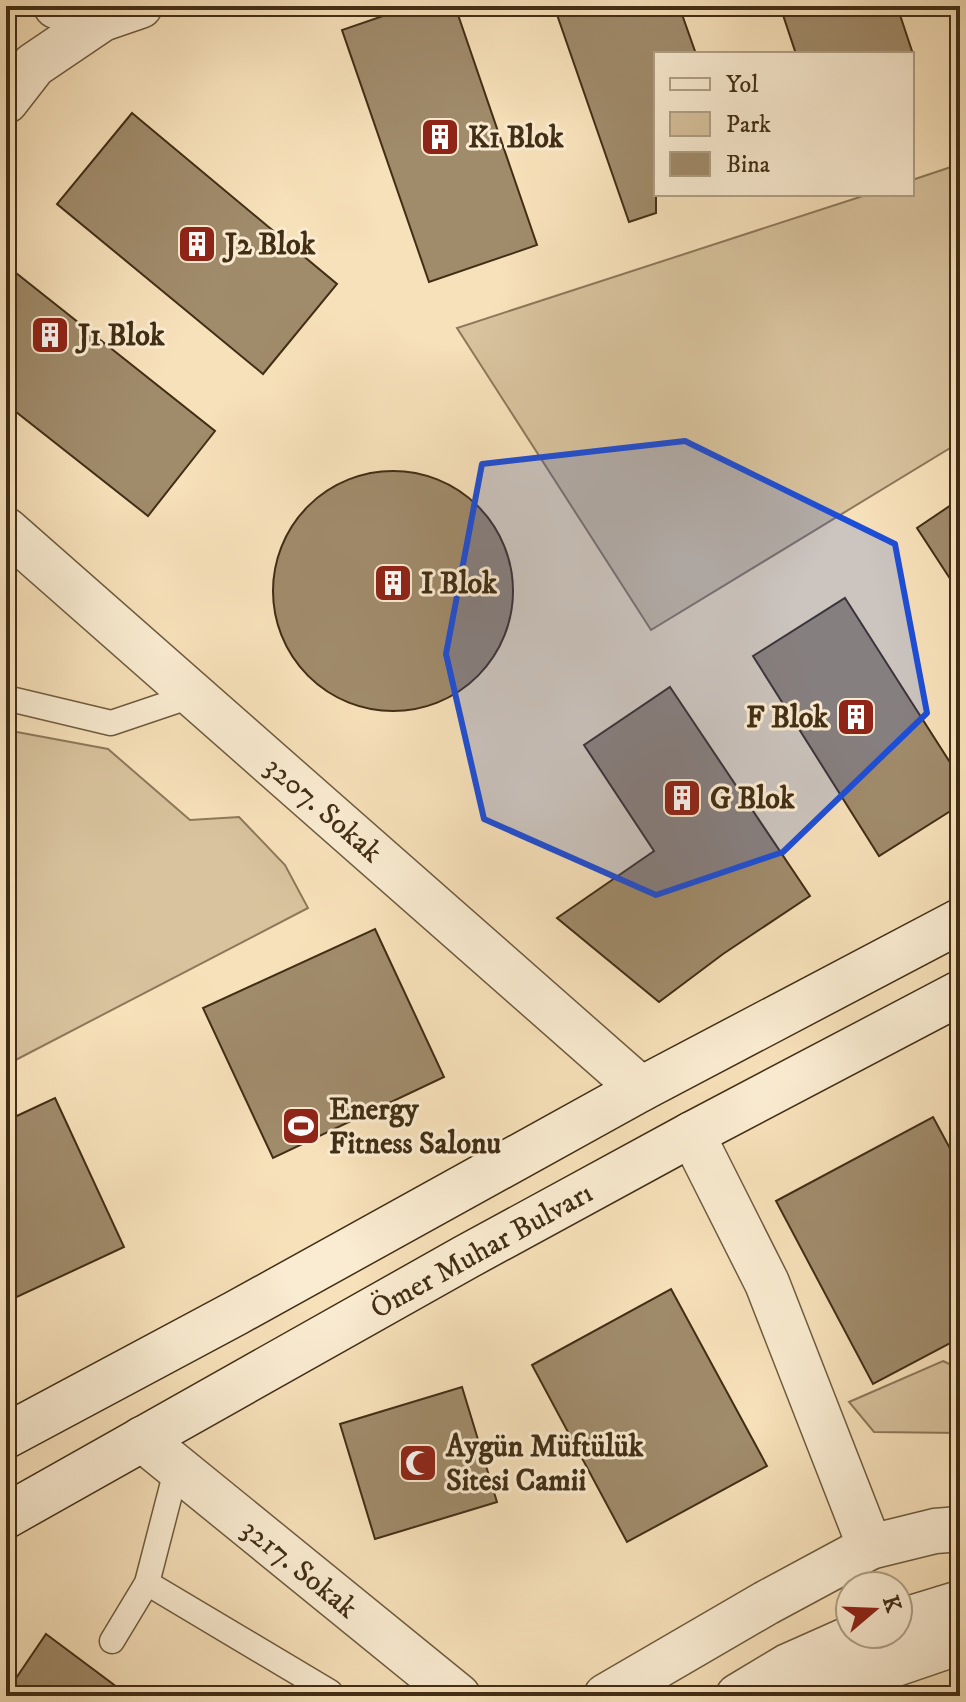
<svg xmlns="http://www.w3.org/2000/svg" width="966" height="1702" font-family="'IM FELL DW Pica',serif">
  <style>
    .green { fill: #d8c39e; stroke: #8d785a; stroke-width: 2 }
    .building { fill: #a08b6b; stroke: #422e15; stroke-width: 2 }
    .lines { fill: none; stroke-linecap: round; stroke-linejoin: round }
    .service-casing { stroke: #6f5b3e; stroke-width: 27 }
    .minor-casing { stroke: #6f5b3e; stroke-width: 47 }
    .tertiary-casing { stroke: #6f5b3e; stroke-width: 47 }
    .secondary-casing { stroke: #422e15; stroke-width: 47 }
    .service { stroke: #faecd2; stroke-width: 24 }
    .minor { stroke: #faecd2; stroke-width: 44 }
    .tertiary { stroke: #faecd2; stroke-width: 44 }
    .secondary { stroke: #faecd2; stroke-width: 44 }
    .marked { fill: #1d4ed8; fill-opacity: 0.2; stroke: #1d4ed8; stroke-width: 6; stroke-linejoin: round }
    .labels { text-anchor: middle; stroke-width: 6; stroke-linejoin: round; paint-order: stroke }
    .poi-label { font-size: 30px; font-weight: bold; fill: #422e15; stroke: #faecd2; text-anchor: start }
    .street-label { font-size: 30px; fill: #422e15; stroke: #faecd2 }
  </style>
  <rect width="100%" height="100%" fill="#f7e1ba"/>
  <filter id="stains"><feTurbulence type="fractalNoise" baseFrequency=".0025" numOctaves="4"/><feColorMatrix values="0 0 0 0 .2 0 0 0 0 .09 0 0 0 0 .02 0 0 0 .5 -.17"/></filter>
  <radialGradient id="worn" r=".72"><stop offset=".6" stop-color="#630" stop-opacity="0"/><stop offset="1" stop-color="#630" stop-opacity=".3"/></radialGradient>
  <g class="green">
    <polygon points="960,164 960,442 651,630 457,328 869,194 912,194 912,180"/>
    <polygon points="6,730 108,749 190,820 239,817 285,865 308,908 6,1065"/>
    <polygon points="943,1361 960,1369 960,1433 874,1432 849,1402"/>
  </g>
  <g class="building">
    <polygon points="412,6 455,6 537,245 429,282 342,30"/>
    <polygon points="554,6 679,6 696,54 656,54 656,213 629,222"/>
    <polygon points="780,6 897,6 913,54 796,54"/>
    <polygon points="132,113 337,284 263,374 57,204"/>
    <polygon points="6,265 215,431 148,516 6,404"/>
    <circle cx="393" cy="591" r="120"/>
    <polygon points="960,499 960,594 917,528"/>
    <polygon points="845,598 960,778 960,805 879,856 753,656"/>
    <polygon points="670,687 810,896 723,954 659,1002 557,918 654,851 584,745"/>
    <polygon points="375,929 444,1077 273,1158 203,1008"/>
    <polygon points="55,1098 124,1247 6,1302 6,1121"/>
    <polygon points="933,1117 960,1167 960,1338 873,1384 776,1201"/>
    <polygon points="671,1289 767,1466 627,1542 532,1365"/>
    <polygon points="462,1387 497,1502 375,1539 340,1424"/>
    <polygon points="46,1634 129,1696 6,1696 6,1693"/>
  </g>
  <g class="lines">
    <defs>
      <g id="service">
        <polyline points="6,698 111,723 194,695"/>
        <polyline points="147,1583 330,1692 333,1696"/>
        <polyline points="112,1641 147,1583 177,1467"/>
      </g>
      <g id="minor">
        <polyline points="56,6 102,19"/>
        <polyline points="6,530 641,1089"/>
        <polyline points="692,1134 767,1283 870,1547"/>
        <polyline points="142,1439 458,1696"/>
        <polyline points="606,1696 766,1603 870,1547 935,1531 960,1529"/>
      </g>
      <g id="tertiary">
        <polyline points="6,101 34,65 102,19 140,6"/>
        <polyline points="898,1622 960,1603"/>
        <polyline points="738,1696 788,1666 860,1634"/>
        <polyline points="812,1696 843,1682 960,1642"/>
      </g>
      <g id="secondary">
        <polyline points="6,1436 236,1313 641,1089 960,921"/>
        <polyline points="6,1516 466,1257 692,1134 960,993"/>
      </g>
    </defs>
    <use href="#service" class="service-casing"/>
    <use href="#minor" class="minor-casing"/>
    <use href="#tertiary" class="tertiary-casing"/>
    <use href="#secondary" class="secondary-casing"/>
    <use href="#service" class="service"/>
    <use href="#minor" class="minor"/>
    <use href="#tertiary" class="tertiary"/>
    <use href="#secondary" class="secondary"/>
  </g>
  <path class="marked" d="M685,441L895,544L927,713L783,852L656,895L484,819L446,654L482,464Z"/>
  <defs>
    <symbol id="building-square" viewBox="-11 -11 22 22"><rect x="-9" y="-9" width="18" height="18" rx="4" fill="#8f2418" stroke="#faecd2"/><path d="M-4-6H4V6H1V3H-1V6H-4ZM-2.5-4.3h1.7v1.8h-1.7ZM.8-4.3h1.7v1.8H.8ZM-2.5-1h1.7V.8h-1.7ZM.8-1h1.7V.8H.8Z" fill="#fff"/></symbol>
    <symbol id="stadium-square" viewBox="-11 -11 22 22"><rect x="-9" y="-9" width="18" height="18" rx="4" fill="#8f2418" stroke="#faecd2"/><path d="M0-5a6.5 5 0 1 0 0 10a6.5 5 0 1 0 0-10ZM-3.5-1.8h7v3.6h-7Z" fill="#fff"/></symbol>
    <symbol id="mosque-square" viewBox="-11 -11 22 22"><rect x="-9" y="-9" width="18" height="18" rx="4" fill="#8f2418" stroke="#faecd2"/><path d="M3.5-4.9A6 6 0 1 0 3.5 4.9A5 5 0 1 1 3.5-4.9Z" fill="#fff"/></symbol>
  </defs>
  <g fill-rule="evenodd">
    <use href="#building-square" x="418" y="115" width="44" height="44"/>
    <use href="#building-square" x="175" y="222" width="44" height="44"/>
    <use href="#building-square" x="28" y="313" width="44" height="44"/>
    <use href="#building-square" x="371" y="561" width="44" height="44"/>
    <use href="#building-square" x="834" y="695" width="44" height="44"/>
    <use href="#building-square" x="660" y="776" width="44" height="44"/>
    <use href="#stadium-square" x="279" y="1104" width="44" height="44"/>
    <use href="#mosque-square" x="396" y="1441" width="44" height="44"/>
  </g>
  <g class="labels">
    <g class="poi-label">
      <text x="468" y="147">K1 Blok</text>
      <text x="225" y="254">J2 Blok</text>
      <text x="78" y="345">J1 Blok</text>
      <text x="421" y="593">I Blok</text>
      <text x="828" y="727" text-anchor="end">F Blok</text>
      <text x="710" y="808">G Blok</text>
      <text x="329" y="1119">Energy<tspan x="329" dy="34">Fitness Salonu</tspan></text>
      <text x="446" y="1456">Aygün Müftülük<tspan x="446" dy="34">Sitesi Camii</tspan></text>
    </g>
    <g class="street-label">
      <text transform="translate(324 809) rotate(41)" y="10">3207. Sokak</text>
      <text transform="translate(481 1250) rotate(-29)" y="10">Ömer Muhar Bulvarı</text>
      <text transform="translate(300 1568) rotate(39)" y="10">3217. Sokak</text>
    </g>
  </g>
  <rect width="966" height="1702" fill="none" stroke="#f7e1ba" stroke-width="32"/>
  <rect x="8" y="8" width="950" height="1686" fill="none" stroke="#422e15" stroke-width="4"/>
  <rect x="16" y="16" width="934" height="1670" fill="none" stroke="#422e15" stroke-width="2"/>
  <rect x="654" y="52" width="260" height="144" fill="#faecd2" stroke="#b0a086" stroke-width="2"/>
  <rect x="670" y="78" width="40" height="12" fill="#faecd2" stroke="#b0a086" stroke-width="2"/>
  <text x="726" y="92" font-size="24" fill="#422e15">Yol</text>
  <rect x="670" y="112" width="40" height="24" fill="#d8c39e" stroke="#b0a086" stroke-width="2"/>
  <text x="726" y="132" font-size="24" fill="#422e15">Park</text>
  <rect x="670" y="152" width="40" height="24" fill="#a08b6b" stroke="#b0a086" stroke-width="2"/>
  <text x="726" y="172" font-size="24" fill="#422e15">Bina</text>
  <g transform="translate(874 1610) rotate(71)"><circle r="38" fill="#faecd2" stroke="#b0a086" stroke-width="2"/>
  <path d="M0-6L14 30L0 20L-14 30Z" fill="#8f2418"/>
  <text y="-12" font-size="22" font-weight="bold" text-anchor="middle" fill="#422e15">K</text>
  </g>
  <rect width="100%" height="100%" filter="url(#stains)"/>
  <rect width="100%" height="100%" fill="url(#worn)"/>
</svg>
